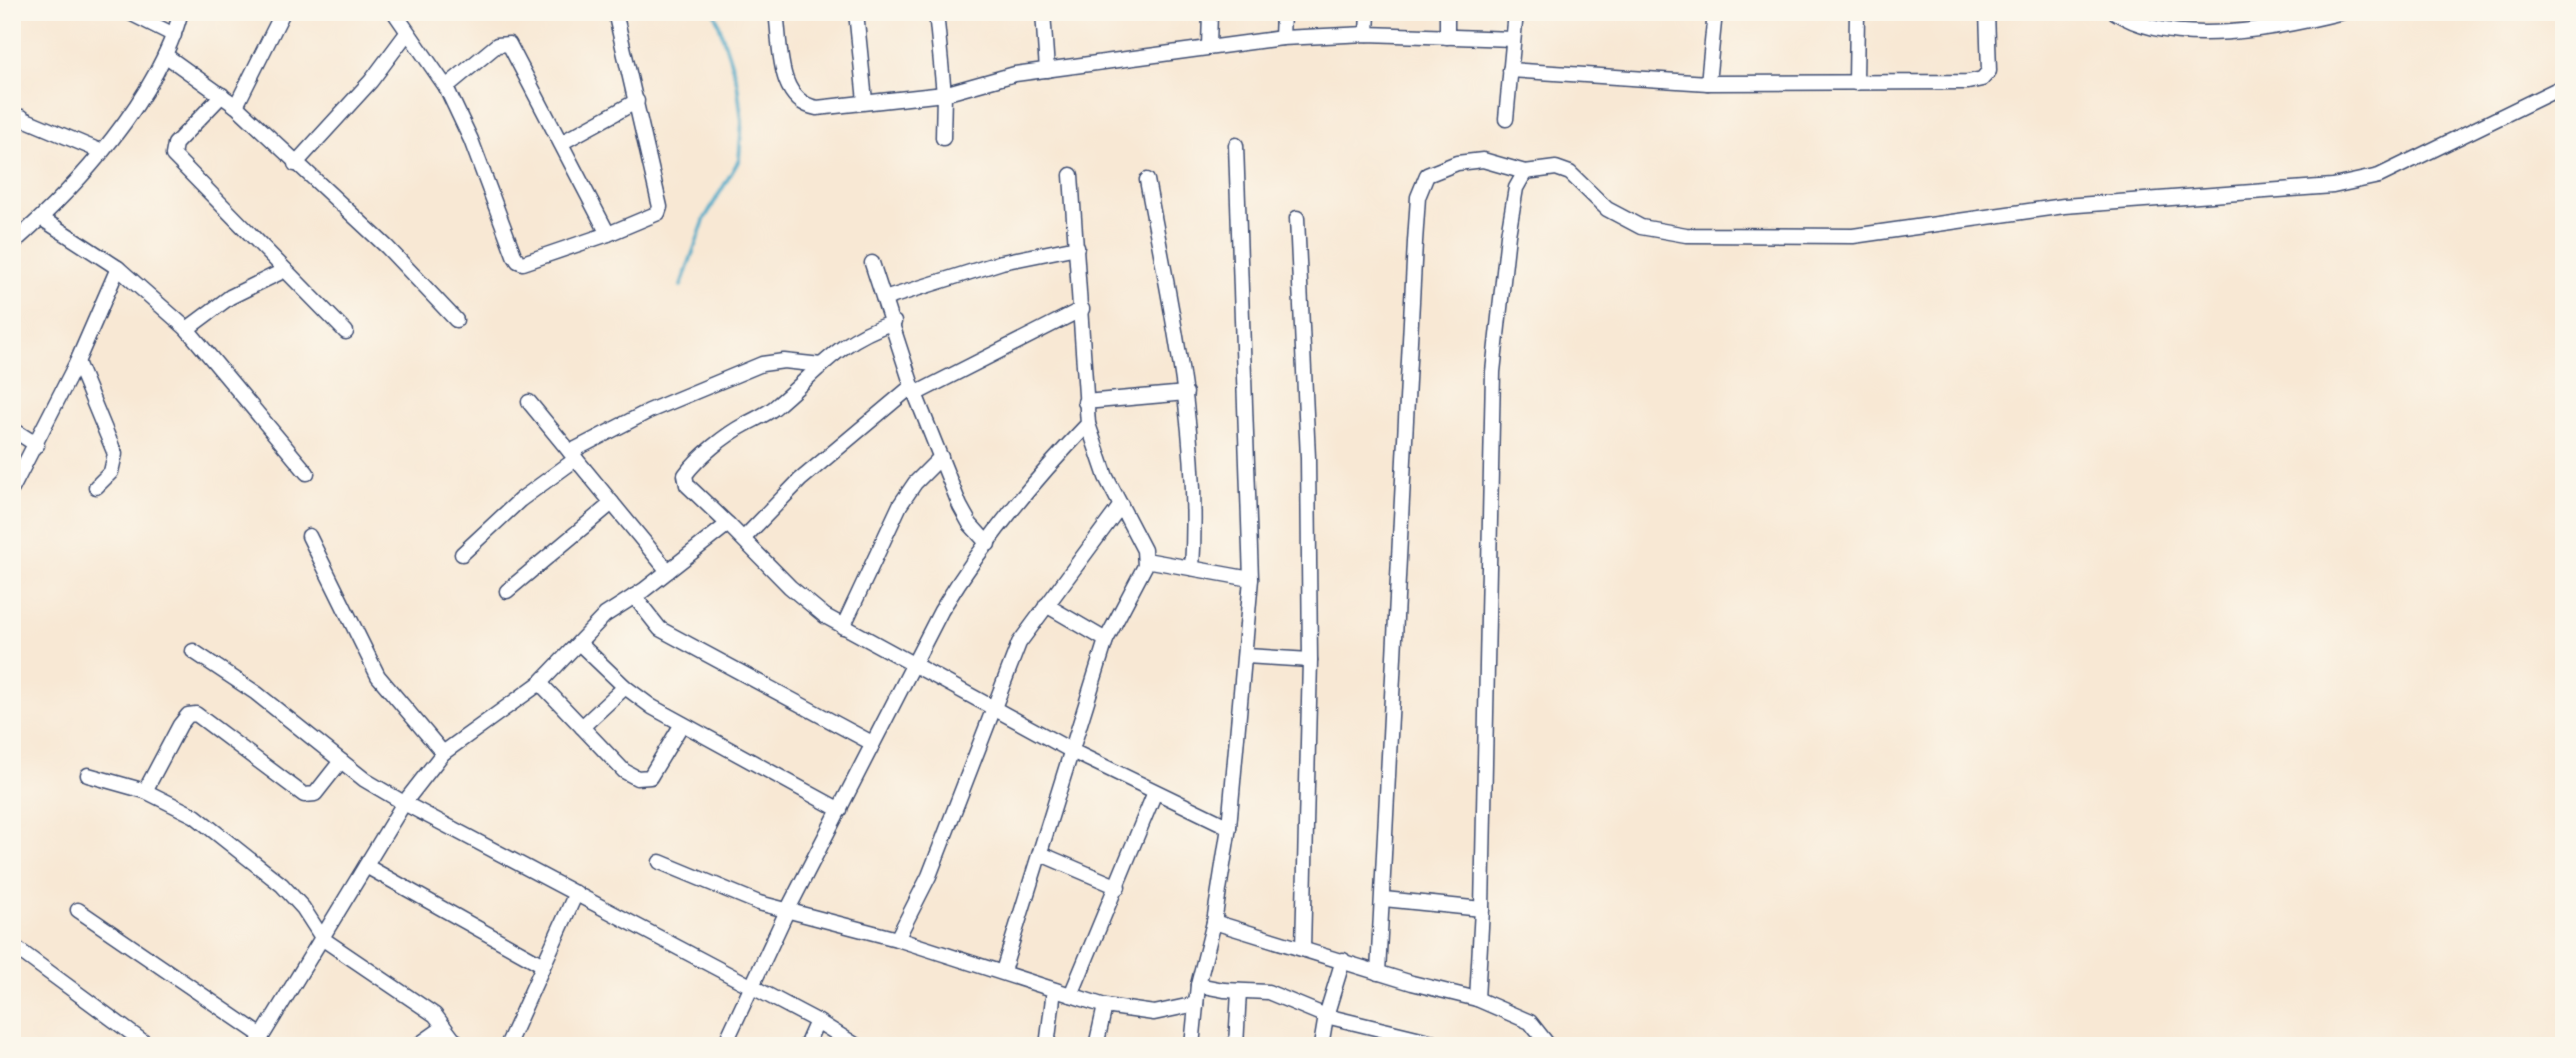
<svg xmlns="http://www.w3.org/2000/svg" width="2576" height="1058" font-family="'Patrick Hand',sans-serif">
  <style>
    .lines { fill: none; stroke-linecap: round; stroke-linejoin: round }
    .stream { stroke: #48a8c7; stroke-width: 3.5 }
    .minor-casing { stroke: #3c4b70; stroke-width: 17 }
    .minor { stroke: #fff; stroke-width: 14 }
  </style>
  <rect width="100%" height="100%" fill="#fbf7ec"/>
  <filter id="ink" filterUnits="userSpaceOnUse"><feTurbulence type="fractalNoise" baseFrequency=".0143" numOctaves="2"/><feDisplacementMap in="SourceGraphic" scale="14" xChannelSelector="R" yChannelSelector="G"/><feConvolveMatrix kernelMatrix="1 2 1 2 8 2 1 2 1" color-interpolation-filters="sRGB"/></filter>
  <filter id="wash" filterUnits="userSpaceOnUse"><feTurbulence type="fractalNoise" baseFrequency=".00686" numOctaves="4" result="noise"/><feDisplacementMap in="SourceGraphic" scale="28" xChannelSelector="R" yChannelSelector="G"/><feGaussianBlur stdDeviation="1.57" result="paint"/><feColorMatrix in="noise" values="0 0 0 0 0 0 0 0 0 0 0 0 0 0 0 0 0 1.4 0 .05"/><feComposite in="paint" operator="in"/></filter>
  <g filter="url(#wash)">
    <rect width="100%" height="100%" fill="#f8e8d4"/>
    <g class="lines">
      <polyline class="stream" points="681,286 705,218 739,160 742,121 737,82 715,12"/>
    </g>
  </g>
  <g filter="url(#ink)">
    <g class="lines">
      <defs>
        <g id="minor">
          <polyline points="128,12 174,35"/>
          <polyline points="394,12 446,87 471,140 514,255 518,261 523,263 608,234 658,213 660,207 615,12"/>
          <path d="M776,12C781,45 776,101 817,108L944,94L1015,74L1282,38L1367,34L1513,39"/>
          <polyline points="856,12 865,101"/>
          <polyline points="936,12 944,94 943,138"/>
          <polyline points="1043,12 1047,70"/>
          <path d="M2115,12C2174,50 2279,28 2343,12"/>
          <polyline points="1367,34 1368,12"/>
          <polyline points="1447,37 1447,12"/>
          <polyline points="1282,38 1283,12"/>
          <polyline points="1209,47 1210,12"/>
          <polyline points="165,55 236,106 387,247 456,320"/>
          <polyline points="1510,70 1708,83 1968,82 1982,79 1989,71 1987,12"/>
          <polyline points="1708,83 1715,12"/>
          <polyline points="1856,83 1857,12"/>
          <polyline points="446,87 497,45 509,44 608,234"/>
          <polyline points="222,95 175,144 173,155 346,332"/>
          <polyline points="236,106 283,12"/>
          <polyline points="12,114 100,151"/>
          <polyline points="1506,119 1516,12"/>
          <polyline points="12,134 22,117"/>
          <polyline points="561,143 637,101"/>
          <polyline points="295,164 371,81 407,33"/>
          <path d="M1147,180C1171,309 1201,436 1192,568"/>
          <polyline points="1297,218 1308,458 1310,660 1303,949"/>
          <path d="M12,244C79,185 157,99 181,12"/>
          <polyline points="872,263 912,386 960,506 970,524 988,544"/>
          <polyline points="118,268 187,329 307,473"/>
          <polyline points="884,299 1002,262 1077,247"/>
          <polyline points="187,329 230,297 285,270"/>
          <polyline points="77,362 115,454 111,472 96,487"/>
          <polyline points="915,394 1082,309"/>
          <polyline points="529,402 668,571"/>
          <polyline points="1085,402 1186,393"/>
          <polyline points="12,429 37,445"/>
          <polyline points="570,452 649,411 762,364 784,361 821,365"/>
          <polyline points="12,489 77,362 118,268 41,218"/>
          <path d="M728,524L687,485L685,475C698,457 725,435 746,424C755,419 765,415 774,408C819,371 835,342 894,322"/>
          <polyline points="309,536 378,676 443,753"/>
          <polyline points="744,538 800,480 912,386"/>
          <polyline points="462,554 520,500 576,459"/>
          <polyline points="1146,560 1251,579"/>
          <polyline points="507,591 612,503"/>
          <polyline points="634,596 660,629 872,743"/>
          <polyline points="1046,605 1106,640"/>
          <polyline points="843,627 900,505 915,483 941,457"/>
          <polyline points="579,643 625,687 652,707 840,810"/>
          <polyline points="193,651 256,693 365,780 404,803 817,1021 857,1046"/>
          <polyline points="1246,656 1310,660"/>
          <polyline points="540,683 624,771 637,778 650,777 682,724"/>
          <polyline points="582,727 625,687"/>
          <polyline points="88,775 145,791 195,816 282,885 303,908 323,939 435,1015 453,1039 463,1046"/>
          <polyline points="145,791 180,725 188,715 196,714 304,795 315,794 341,761"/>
          <polyline points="1041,854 1118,887"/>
          <polyline points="660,862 759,903 897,939 1105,1006 1154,1013 1196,1004"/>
          <polyline points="366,866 543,965"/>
          <polyline points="1384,899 1482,909"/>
          <polyline points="78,910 262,1036"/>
          <polyline points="1214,922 1412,983 1477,999 1530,1022 1549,1046"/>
          <polyline points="897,939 929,876 1019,643 1121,505"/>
          <polyline points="12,945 149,1046"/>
          <polyline points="1003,971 1106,640 1145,566 1144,550 1106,477 1088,424"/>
          <polyline points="1378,973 1415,242 1418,197 1427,175 1457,163 1483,160 1525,172 1556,168 1570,173 1607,209 1641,227 1686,235 1853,236 2064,206 2333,186 2379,176 2564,86"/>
          <polyline points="1198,985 1224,990 1268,992 1326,1016 1450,1046"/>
          <polyline points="1071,995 1155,792"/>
          <polyline points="1477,999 1482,909 1493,372 1508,235 1516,188 1525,172"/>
          <polyline points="256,1046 404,803 443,753 540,683 605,615 644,590 728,524 790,587 825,616 1072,751 1229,827"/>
          <polyline points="417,1046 444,1027"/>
          <polyline points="507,1046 576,893"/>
          <path d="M724,1046L787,911L941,611C982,543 1033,481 1088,424L1071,175"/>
          <polyline points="806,1046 817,1021"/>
          <polyline points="1047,1046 1054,990"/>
          <polyline points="1096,1046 1105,1006"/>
          <polyline points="1192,1046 1198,985 1214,922 1229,827 1251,579 1236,145"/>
          <polyline points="1236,1046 1239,991"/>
          <polyline points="1321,1046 1326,1016 1343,960"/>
        </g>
      </defs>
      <use href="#minor" class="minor-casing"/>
      <use href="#minor" class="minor"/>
    </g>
  </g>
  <rect width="2576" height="1058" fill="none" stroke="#fbf7ec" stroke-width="42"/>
</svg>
